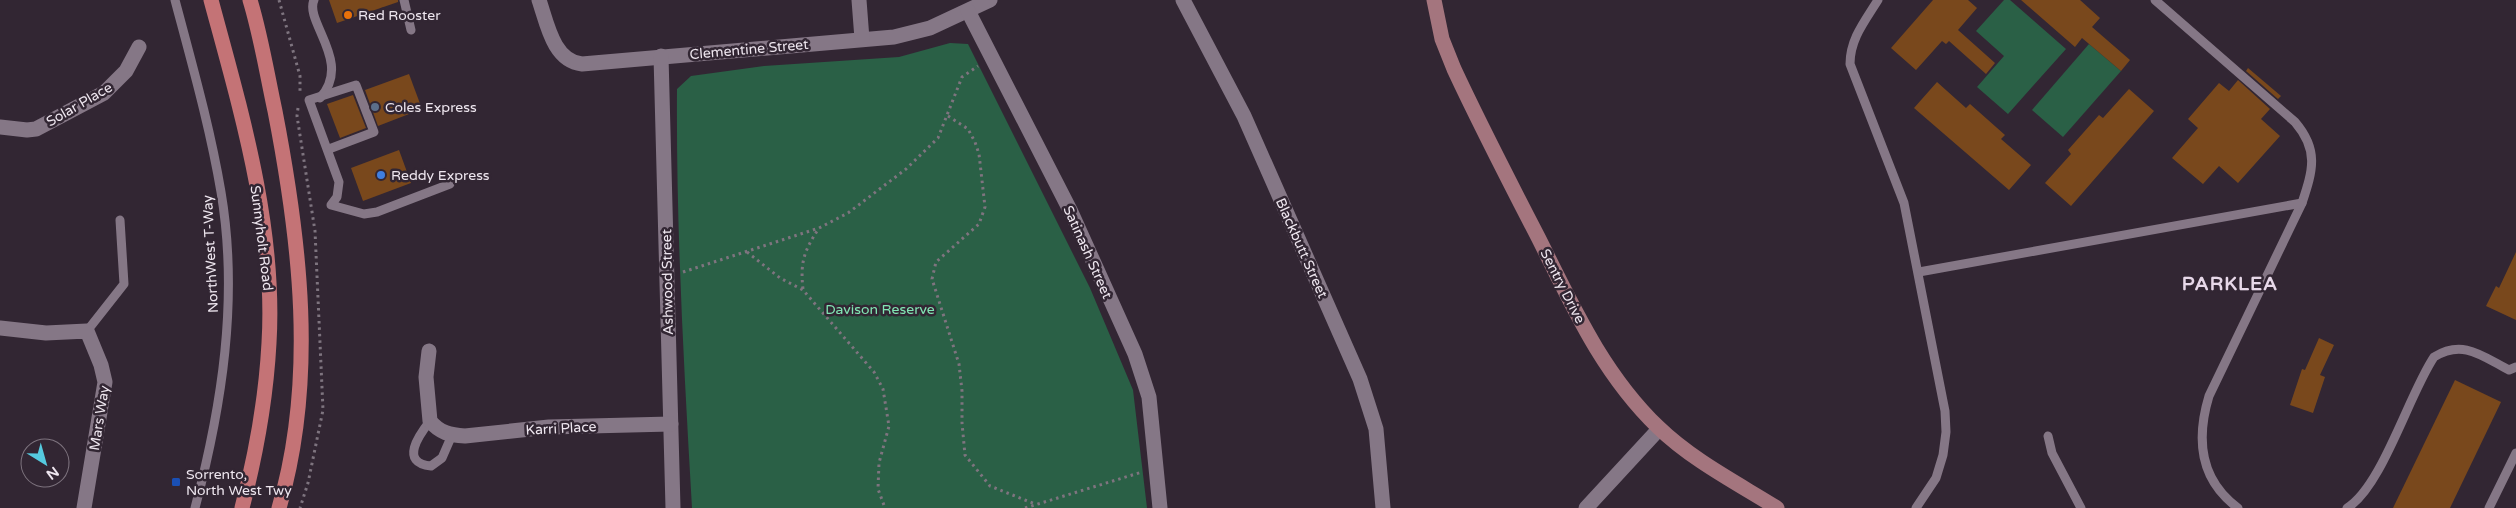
<svg xmlns="http://www.w3.org/2000/svg" width="2516" height="508" font-family="'Varela Round',sans-serif">
  <style>
    .green { fill: #2a6046 }
    .building { fill: #79481c }
    .lines { fill: none; stroke-linecap: round; stroke-linejoin: round }
    .path { stroke: #7e747f; stroke-width: 3; stroke-dasharray: 2.5 4; stroke-linecap: butt }
    .lane { stroke: #857786; stroke-width: 9 }
    .street { stroke: #857786; stroke-width: 15 }
    .secondary { stroke: #a4757e; stroke-width: 15 }
    .primary { stroke: #c47376; stroke-width: 15 }
    .food-dot { fill: #e8710a; stroke: #322633; stroke-width: 2 }
    .service-dot { fill: #5c6f8a; stroke: #322633; stroke-width: 2 }
    .shop-dot { fill: #3f7fe0; stroke: #322633; stroke-width: 2 }
    .transit-dot { fill: #1a4fb4; stroke: #322633; stroke-width: 2 }
    .labels { text-anchor: middle; stroke-width: 5; stroke-linejoin: round; paint-order: stroke }
    .poi-label { font-size: 14px; fill: #eee6ef; stroke: #322633; text-anchor: start }
    .street-label { font-size: 14px; fill: #eee6ef; stroke: #322633 }
    .park-label { font-size: 14px; fill: #82e6b4; stroke: #322633 }
    .district-label { font-size: 19px; font-weight: bold; letter-spacing: 1px; fill: #e7d8e9; stroke: #322633 }
  </style>
  <rect width="100%" height="100%" fill="#322633"/>
  <g class="green">
    <polygon points="2004,0 2010,0 2066,49 2008,114 1977,87 2004,56 1976,31"/>
    <path d="M950,43L968,44L1090,288L1133,390L1147,508H692C684,368 676,229 677,89L691,76L764,66L899,57Z"/>
    <polygon points="2089,44 2121,71 2063,137 2032,110"/>
  </g>
  <g class="building">
    <polygon points="329,0 398,0 398,2 337,23"/>
    <polygon points="1933,0 1968,0 1977,8 1958,30 1995,63 1986,74 1949,41 1946,44 1942,41 1916,70 1891,48"/>
    <polygon points="2021,0 2080,0 2100,18 2092,27 2130,60 2121,71 2082,38 2075,47"/>
    <polygon points="2248,68 2281,96 2278,99 2246,71"/>
    <polygon points="409,74 422,109 378,126 365,90"/>
    <polygon points="2238,80 2270,109 2261,119 2280,136 2238,183 2219,166 2203,184 2172,158 2198,128 2188,119 2219,83 2229,91"/>
    <polygon points="1937,82 1966,108 1970,104 2005,135 2001,139 2031,165 2009,190 1914,108"/>
    <polygon points="2129,89 2154,111 2071,206 2045,183 2071,154 2068,150 2099,115 2103,118"/>
    <polygon points="353,95 366,128 340,138 327,104"/>
    <polygon points="399,150 411,183 363,201 351,168"/>
    <polygon points="2516,252 2516,320 2486,306 2496,286 2499,288"/>
    <polygon points="2319,338 2334,345 2320,375 2325,377 2313,413 2290,405 2302,369 2305,370"/>
    <polygon points="2455,380 2501,402 2450,508 2393,508"/>
  </g>
  <g class="lines">
    <g class="path">
      <polyline points="279,0 300,76 300,92"/>
      <polyline points="298,108 297,116 315,231 323,410 308,483 300,508"/>
      <polyline points="948,116 968,129 975,142 979,154 985,207 979,224 936,262 932,279 959,364 962,391 962,423 965,455 990,486 1035,504"/>
      <polyline points="747,252 780,278 803,290 874,372 883,389 889,426 879,463 878,489 885,508"/>
      <polyline points="683,272 819,228 848,213 906,169 938,138 962,77 978,66"/>
      <path d="M803,289C800,262 804,251 819,228"/>
      <polyline points="1025,508 1142,472"/>
    </g>
    <g class="lane">
      <path d="M175,0C192,64 210,127 221,192C239,298 222,406 195,508"/>
      <path d="M314,0C304,22 353,62 320,98"/>
      <polyline points="404,0 411,30"/>
      <path d="M1878,0C1865,21 1850,39 1850,64L1904,203L1945,411L1946,432L1943,455L1936,478L1916,508"/>
      <path d="M2155,0L2295,122C2319,150 2313,170 2302,203L2209,396C2196,439 2200,480 2238,508"/>
      <polyline points="329,149 374,132 356,85 309,100 339,182 337,197 331,205 364,214 377,212 450,184"/>
      <polyline points="1919,272 2302,203"/>
      <polyline points="87,331 124,284 120,220"/>
      <path d="M430,421C419,435 399,463 431,466L442,458L452,435"/>
      <polyline points="2048,436 2052,453 2081,508"/>
      <path d="M2347,508C2382,487 2409,394 2434,357C2463,339 2482,356 2509,370L2516,367"/>
      <polyline points="2489,508 2516,453"/>
    </g>
    <g class="street">
      <path d="M539,0C547,23 553,61 582,64L894,37L930,28L990,0"/>
      <polyline points="859,0 862,39"/>
      <polyline points="1183,0 1244,116 1360,379 1376,429 1383,508"/>
      <polyline points="968,11 1071,212 1135,354 1149,397 1160,508"/>
      <polyline points="661,56 673,508"/>
      <polyline points="0,127 27,130 36,129 104,93 126,71 139,47"/>
      <polyline points="0,328 46,333 87,331 101,365 105,382 84,508"/>
      <path d="M429,351L426,377L430,421C440,433 450,435 465,436L549,427L671,424"/>
      <polyline points="1586,508 1659,429"/>
    </g>
    <path class="secondary" d="M1434,0L1442,39L1454,69C1481,127 1510,183 1539,239C1573,307 1603,374 1658,427C1692,460 1737,483 1777,508"/>
    <g class="primary">
      <path d="M211,0C241,111 276,227 269,343C266,399 256,454 242,508"/>
      <path d="M250,0C261,36 267,74 275,111C300,240 317,379 279,508"/>
    </g>
  </g>
  <circle class="food-dot" cx="348" cy="15" r="5"/>
  <circle class="service-dot" cx="375" cy="107" r="5"/>
  <circle class="shop-dot" cx="381" cy="175" r="5"/>
  <rect class="transit-dot" x="171" y="477" width="10" height="10" rx="2.5"/>
  <g class="labels">
    <g class="poi-label">
      <text x="358" y="20">Red Rooster</text>
      <text x="385" y="112">Coles Express</text>
      <text x="391" y="180">Reddy Express</text>
      <text x="186" y="479">Sorrento,<tspan x="186" dy="16">North West Twy</tspan></text>
    </g>
    <g class="street-label">
      <text transform="translate(749 49) rotate(-5)" y="5">Clementine Street</text>
      <text transform="translate(79 104) rotate(-30)" y="5">Solar Place</text>
      <text transform="translate(262 238) rotate(83)" y="5">Sunnyholt Road</text>
      <text transform="translate(1302 248) rotate(66)" y="5">Blackbutt Street</text>
      <text transform="translate(1088 252) rotate(66)" y="5">Satinash Street</text>
      <text transform="translate(210 254) rotate(-93)" y="5">NorthWest T-Way</text>
      <text transform="translate(667 282) rotate(-91)" y="5">Ashwood Street</text>
      <text transform="translate(1563 286) rotate(63)" y="5">Sentry Drive</text>
      <text transform="translate(99 418) rotate(-81)" y="5">Mars Way</text>
      <text transform="translate(561 428) rotate(-3)" y="5">Karri Place</text>
    </g>
    <g class="park-label">
      <text x="880" y="314">Davison Reserve</text>
    </g>
    <g class="district-label">
      <text x="2230" y="290">PARKLEA</text>
    </g>
  </g>
  <g transform="translate(45 463) rotate(143)"><circle r="24" fill="#322633" stroke="#7d737e"/>
  <path d="M0-4L9 19L0 12L-9 19Z" fill="#55cadf"/>
  <text y="-8" font-size="14" font-weight="bold" text-anchor="middle" fill="#eee6ef">N</text>
  </g>
</svg>
